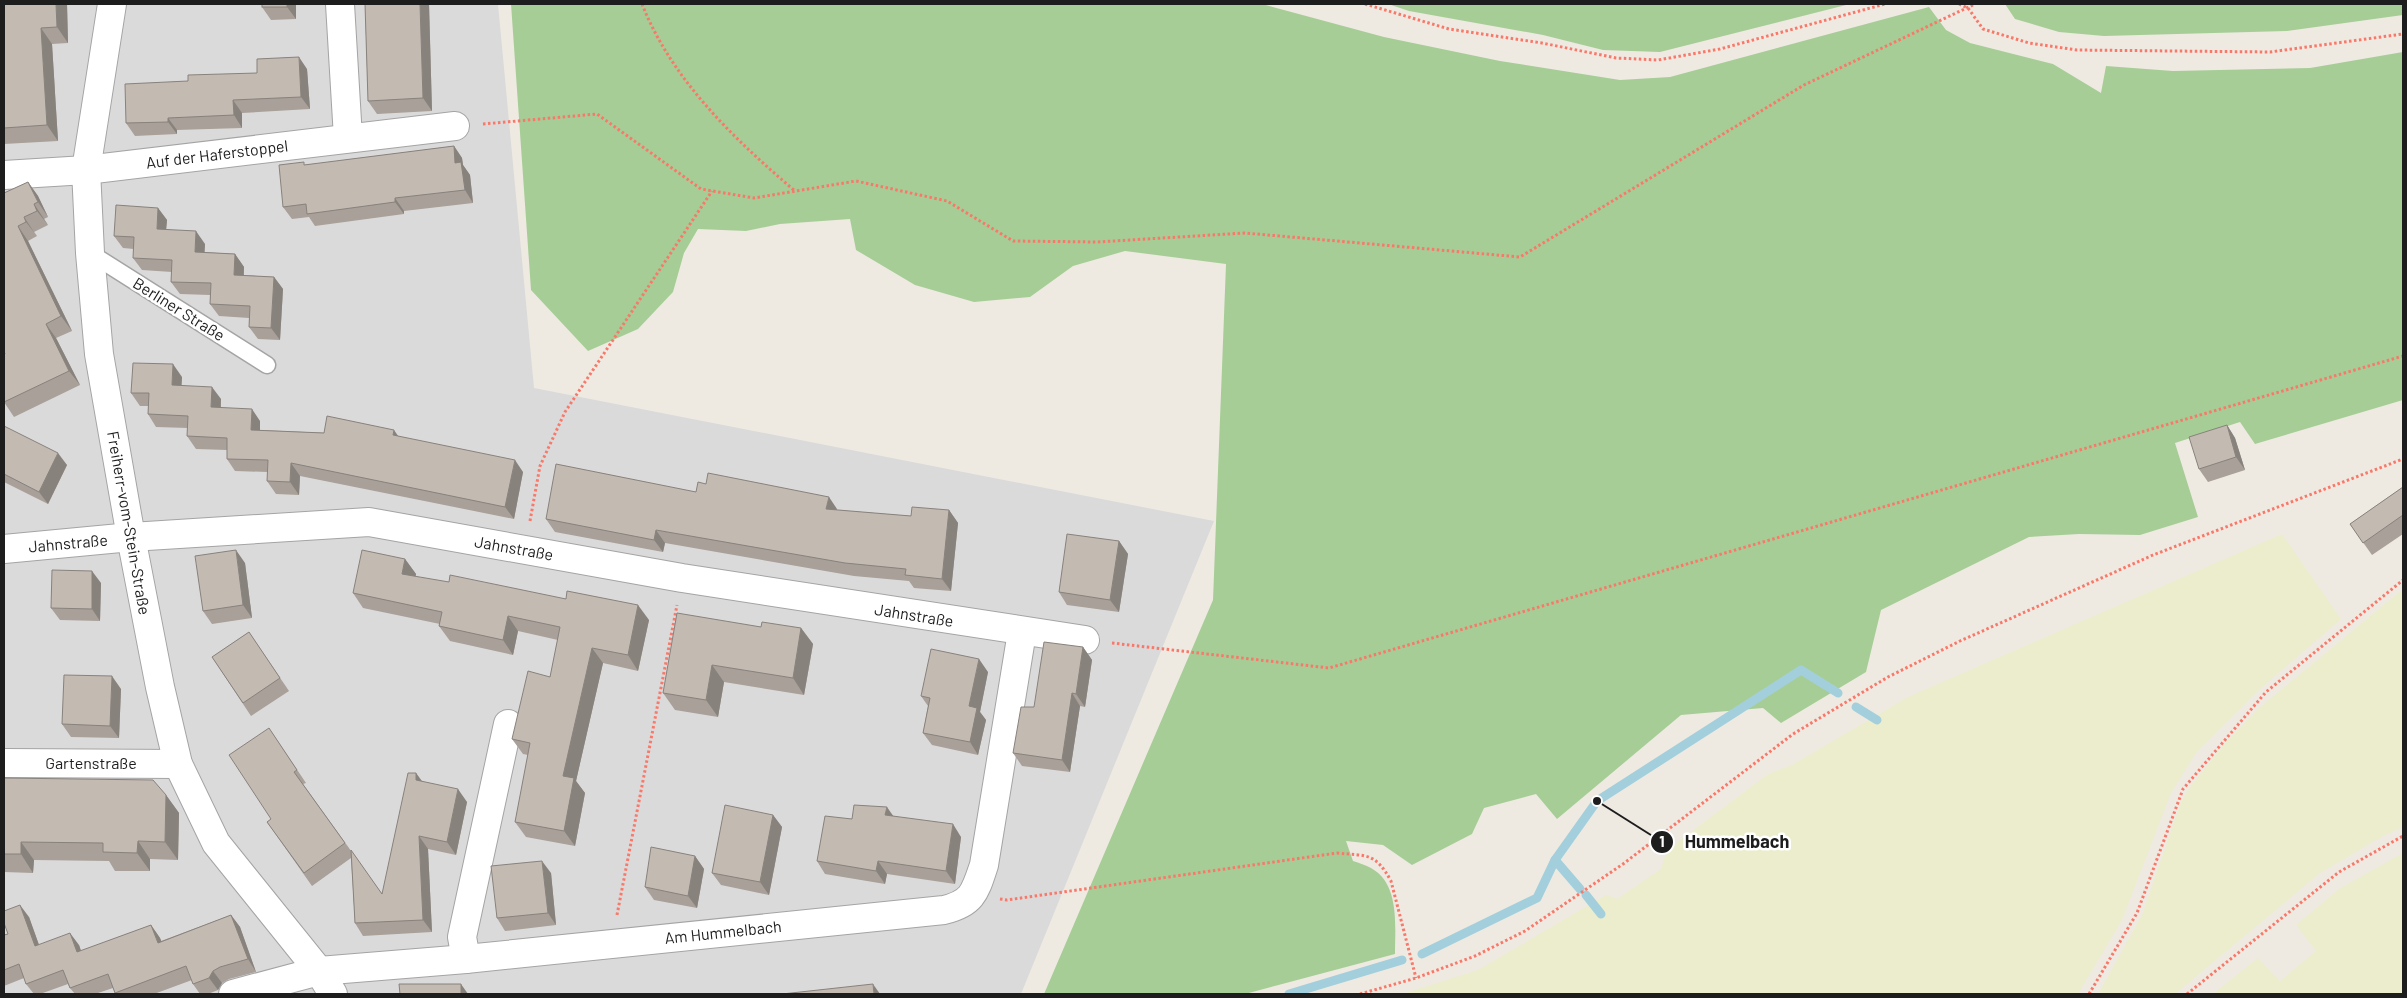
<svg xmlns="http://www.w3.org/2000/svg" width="2407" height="998" font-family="Barlow,sans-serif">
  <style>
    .residential { fill: #dbdada }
    .farmland { fill: #ebedcd }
    .forest { fill: #a7cd97 }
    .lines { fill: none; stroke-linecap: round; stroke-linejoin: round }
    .stream { stroke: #a3cfdc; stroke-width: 9 }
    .service-casing { stroke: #a4a4a4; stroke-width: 19 }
    .minor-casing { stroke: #a4a4a4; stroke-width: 30 }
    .path { stroke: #f97869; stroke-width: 3; stroke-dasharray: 2.5 2.5; stroke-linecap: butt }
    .service { stroke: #fff; stroke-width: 16 }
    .minor { stroke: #fff; stroke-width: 28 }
    .wall { fill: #a8a099 }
    .shaded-wall { fill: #88827d }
    .building { fill: #c3bab2; stroke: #88827d }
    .labels { text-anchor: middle; stroke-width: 5; stroke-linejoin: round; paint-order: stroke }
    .street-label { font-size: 16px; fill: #1d1d1d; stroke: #fff }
    .leader { fill: none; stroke: #1d1d1d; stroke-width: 2 }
    .callout-dot { fill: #1d1d1d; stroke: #fff; stroke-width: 2 }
    .mark-label { font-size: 15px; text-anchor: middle; font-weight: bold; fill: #fff }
    .callout-label { font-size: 18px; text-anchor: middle; font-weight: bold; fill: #1d1d1d; stroke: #fff; stroke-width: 5; stroke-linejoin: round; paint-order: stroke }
  </style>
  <rect width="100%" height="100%" fill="#eeeae2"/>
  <polygon class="residential" points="4,4 498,4 534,388 1214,521 1021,994 4,994"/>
  <g class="farmland">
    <polygon points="2282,534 2341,619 2261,688 2196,753 2171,793 2122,920 2078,994 1402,994 1478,970 1606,895 1617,899 1661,869 1667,850 1768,774 1792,765 1908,697"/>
    <polygon points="2403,589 2403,827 2383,836 2320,873 2175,994 2098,994 2142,915 2181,802 2190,787 2226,742 2259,708"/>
    <polygon points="2403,853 2403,994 2213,994 2258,958 2280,981 2316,951 2296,925 2339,889"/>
  </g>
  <g class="forest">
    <path d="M511,4H1262L1384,37L1500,61L1620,80L1670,77L1929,7L1946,30L1970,43L2053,64L2101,93L2106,66L2173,71L2310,68L2403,52V400L2255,444L2240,422L2175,443L2198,517L2140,535L2079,534L2029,537L1881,610L1866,672L1781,723L1763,708L1681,715L1557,819L1536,794L1484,808L1472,834L1412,865L1383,845L1346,841L1353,861C1359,863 1366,865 1371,868C1400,884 1395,926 1395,954L1245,994H1044L1213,600L1226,264L1125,251L1073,266L1030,297L974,302L915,285L856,250L850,219L780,224L746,231L698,229L684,253L673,292L638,329L588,351L531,290Z"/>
    <polygon points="1388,4 1850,4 1660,52 1603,50 1543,35 1409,11"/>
    <polygon points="2005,4 2403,4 2403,15 2287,31 2104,36 2059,32 2015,19"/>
  </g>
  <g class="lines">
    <g class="stream">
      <polyline points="1856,707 1877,720"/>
      <polyline points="1555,860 1580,889"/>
      <polyline points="1586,895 1601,914"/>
      <polyline points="1422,954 1537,898 1555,860 1597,801 1801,670 1838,693"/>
      <polyline points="1289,994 1402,960"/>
    </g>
    <defs>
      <polyline id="service" points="90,253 267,365"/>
      <g id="minor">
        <polyline points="112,4 86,170 90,253 99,354 131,537 160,687 178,764 216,843 319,971 333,994"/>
        <polyline points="340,4 348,138"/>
        <polyline points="4,175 86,170 455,126"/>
        <polyline points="4,549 131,537 369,522 682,578 1085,640"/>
        <polyline points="4,763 178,764"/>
        <polyline points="466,959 462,937 508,724"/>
        <path d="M233,994L319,971L466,959L944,910C973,903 975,892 984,865L1022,632"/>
      </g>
    </defs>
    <use href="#service" class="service-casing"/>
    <use href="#minor" class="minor-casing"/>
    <g class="path">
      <path d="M642,4C672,80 734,139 795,191"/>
      <polyline points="1365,4 1449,29 1542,43 1616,58 1658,60 1720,49 1885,4"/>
      <polyline points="1959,4 1968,8 1983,29 2029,43 2077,50 2270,52 2403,34"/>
      <polyline points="483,124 597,114 701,189 754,198 856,181 947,201 1013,241 1097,242 1245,233 1520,257 1804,85 1975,4"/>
      <polyline points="530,521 540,466 565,412 712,191"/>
      <polyline points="1112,643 1329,668 2403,356"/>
      <path d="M1000,899L1007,900L1337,853C1367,856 1375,852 1391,881L1416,978"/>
      <polyline points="617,915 677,605"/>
      <polyline points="1360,994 1416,978 1475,956 1525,931 1623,864 1793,734 1888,677 1960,641 2153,555 2403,459"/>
      <polyline points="2089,994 2137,913 2183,789 2266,692 2403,580"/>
      <polyline points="2187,994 2339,872 2403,836"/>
    </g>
    <use href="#service" class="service"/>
    <use href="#minor" class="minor"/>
  </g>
  <g class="wall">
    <polygon points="4,4 67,4 68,43 52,44 58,141 4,144"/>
    <polygon points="296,4 296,19 271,20 262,7"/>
    <polygon points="365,4 429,4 432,111 377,114 368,101"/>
    <polygon points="307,69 310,109 242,113 242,128 177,130 177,134 135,136 126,123 188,81 257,73"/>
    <polygon points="454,146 462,158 463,165 470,175 473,203 404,211 404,214 315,226 309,217 292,219 283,207 306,165"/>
    <polygon points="28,182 38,196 48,217 44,219 48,225 34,232 37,236 28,241 72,331 56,338 80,385 14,417 4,402 5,354 4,193"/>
    <polygon points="158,208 167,220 166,230 205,244 204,252 235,254 244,267 244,275 274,277 283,289 280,340 258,339 249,327 249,318 219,316 210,304 210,295 180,294 171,282 172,272 142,270 133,258 134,249 123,248 114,236"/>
    <polygon points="182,377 181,385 221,399 221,408 260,421 260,430 398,436 523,472 514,519 300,476 299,495 276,494 267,481 268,472 235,471 227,459 227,450 196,449 187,436 188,428 156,427 148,414 148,406 140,406 131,393"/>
    <polygon points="2227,425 2235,438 2245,470 2208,482 2199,469"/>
    <polygon points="4,426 67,465 48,504 4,482"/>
    <polygon points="2403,487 2403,534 2372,555 2350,524"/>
    <polygon points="696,492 837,510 911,516 949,510 958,523 951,591 914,588 909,581 854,576 665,543 663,552 555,532 546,519"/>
    <polygon points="1119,541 1128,554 1119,612 1067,605 1059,592"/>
    <polygon points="405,559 416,574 415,577 649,620 638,671 603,663 576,781 585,793 575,846 526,837 515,822 528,755 523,754 512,739 550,677 558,640 518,631 513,655 450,641 439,626 440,624 363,608 353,593"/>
    <polygon points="245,563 252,618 212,624 203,611"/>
    <polygon points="101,583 100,621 60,620 51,608"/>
    <polygon points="761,627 801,628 813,644 804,695 724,682 718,717 675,710 663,693"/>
    <polygon points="249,632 289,691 251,716 212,657"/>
    <polygon points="1083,647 1092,660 1085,707 1080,706 1070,772 1022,766 1013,753 1034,707"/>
    <polygon points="988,672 980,712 986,720 978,755 932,745 923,733 928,706 921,696"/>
    <polygon points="121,689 119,738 71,737 62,724"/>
    <polygon points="269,728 306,783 303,784 382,894 416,773 422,781 467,802 456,855 428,849 432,932 363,936 355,923 351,858 312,886 267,822 271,819"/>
    <polygon points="4,778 166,795 179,813 178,860 150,859 150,871 115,871 109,861 34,860 33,873 4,872"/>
    <polygon points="773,815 782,827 769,895 721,885 712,873"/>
    <polygon points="893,816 961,837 955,884 887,874 885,884 825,874 817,861 852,819"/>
    <polygon points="695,856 704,869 697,908 654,900 645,887"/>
    <polygon points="551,873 556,925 505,931 497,918"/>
    <polygon points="231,915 240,927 256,972 229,979 222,983 218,990 208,994 200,994 193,984 192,980 154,994 116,994 113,988 95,994 75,994 70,988 68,984 40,994 34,994 26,984 24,978 4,986 4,935 8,934 29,917 39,945 79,945 81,951 151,925 160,938 161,941"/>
  </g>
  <g class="shaded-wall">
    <polygon points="56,4 67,4 68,43 57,27"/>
    <polygon points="287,4 296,4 296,19 287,7"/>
    <polygon points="420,4 429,4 432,111 423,98"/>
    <polygon points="41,28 52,44 58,141 47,125"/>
    <polygon points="299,57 307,69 310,109 301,97"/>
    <polygon points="233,100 242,113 242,128 234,115"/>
    <polygon points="168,118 177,130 177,134 168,122"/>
    <polygon points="454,146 462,158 463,165 470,175 473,203 465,190 455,163"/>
    <polygon points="28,182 38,196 48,217 38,202"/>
    <polygon points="395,198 404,211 404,214 395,202"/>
    <polygon points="34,204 48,225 37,211"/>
    <polygon points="158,208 167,220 165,242 157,229"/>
    <polygon points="24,217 34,232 37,236 26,222"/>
    <polygon points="18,226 28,241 72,331 61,316"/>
    <polygon points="196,231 205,244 204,265 195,252"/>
    <polygon points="235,254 244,267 243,287 234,275"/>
    <polygon points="274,277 283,289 280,340 271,328"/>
    <polygon points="46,324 56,338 80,385 69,371"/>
    <polygon points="173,364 182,377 181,398 172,385"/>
    <polygon points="212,387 221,399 220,420 211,407"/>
    <polygon points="252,409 260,421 260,442 251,430"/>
    <polygon points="2227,425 2235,438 2245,470 2236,457"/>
    <polygon points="394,430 403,443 393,435"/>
    <polygon points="58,453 67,465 48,504 39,492"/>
    <polygon points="515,460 523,472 514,519 505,507"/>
    <polygon points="291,463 300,476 299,495 290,482"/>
    <polygon points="829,497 837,509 835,521 826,509"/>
    <polygon points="949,510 958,523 951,591 942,579"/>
    <polygon points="656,530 665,543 663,552 654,540"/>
    <polygon points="1119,541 1128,554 1119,612 1110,600"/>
    <polygon points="236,550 245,563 252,618 243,605"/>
    <polygon points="405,559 416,574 413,590 402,574"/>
    <polygon points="92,571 101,583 100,621 92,609"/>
    <polygon points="638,605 649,620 638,671 628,655"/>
    <polygon points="508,616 518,631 513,655 503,640"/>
    <polygon points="801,628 813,644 804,695 793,678"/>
    <polygon points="1083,647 1092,660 1085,707 1076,694"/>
    <polygon points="592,648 603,663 576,781 585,793 575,846 564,831 563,776"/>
    <polygon points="979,659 988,672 980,712 986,720 978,755 970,742 969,706"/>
    <polygon points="712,665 724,682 718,717 706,700"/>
    <polygon points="112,676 121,689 119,738 110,726"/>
    <polygon points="1072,693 1080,706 1070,772 1062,760"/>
    <polygon points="416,773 425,786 416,780"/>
    <polygon points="458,789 467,802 456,855 447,842"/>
    <polygon points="166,795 179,813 178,860 165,842"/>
    <polygon points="887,807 896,820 885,815"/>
    <polygon points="773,815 782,827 769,895 760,882"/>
    <polygon points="953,824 961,837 955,884 946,871"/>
    <polygon points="419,836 428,849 432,932 423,920"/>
    <polygon points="138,841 150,859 150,871 137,853"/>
    <polygon points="21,842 34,860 33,873 21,854"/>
    <polygon points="695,856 704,869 697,908 688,896"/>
    <polygon points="542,861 551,873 556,925 548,913"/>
    <polygon points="878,861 887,874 885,884 876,871"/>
    <polygon points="20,905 29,917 44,959 35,946"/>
    <polygon points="231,915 240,927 256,972 248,959"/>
    <polygon points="151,925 160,938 167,955 158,943"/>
    <polygon points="70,933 79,945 86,965 77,952"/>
    <polygon points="213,971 222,983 218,990 209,978"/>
    <polygon points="461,984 468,994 461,994"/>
    <polygon points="873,984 880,994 874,994"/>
  </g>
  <g class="building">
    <polygon points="4,4 56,4 57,27 41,28 47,125 4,128"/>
    <rect x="262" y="4" width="25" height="3"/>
    <polygon points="365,4 420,4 423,98 368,101"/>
    <polygon points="299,57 301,97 233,100 234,115 168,118 168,122 126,123 125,84 188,81 188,75 257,73 257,59"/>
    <polygon points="454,146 455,163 461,162 465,190 395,198 395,202 307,214 306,204 283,207 279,165 304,162 304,165"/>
    <polygon points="28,182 38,202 34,204 37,211 24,217 26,222 18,226 61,316 46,324 69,371 4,402 4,355 5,354 4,351 4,193"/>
    <polygon points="116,205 158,208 157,229 196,231 195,252 235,254 234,275 274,277 271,328 249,327 250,306 210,304 211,283 171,282 172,260 133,258 134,237 114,236"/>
    <polygon points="133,363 173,364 172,385 212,387 211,407 252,409 251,430 324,433 327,416 394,430 393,435 515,460 505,507 291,463 290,482 267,481 268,460 227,459 227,438 187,436 188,416 148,414 149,393 131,393"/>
    <polygon points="2227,425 2236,457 2199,469 2189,437"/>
    <polygon points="4,426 58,453 39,492 4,474"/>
    <polygon points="556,464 696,492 698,482 706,484 708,473 829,497 826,509 911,516 912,507 949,510 942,579 905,575 906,569 845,563 656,530 654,540 546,519"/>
    <polygon points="2403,487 2403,515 2363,543 2350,524"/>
    <polygon points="1067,534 1119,541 1110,600 1059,592"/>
    <polygon points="236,550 243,605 203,611 195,556"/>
    <polygon points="362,550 405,559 402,574 449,582 450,575 566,599 567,591 638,605 628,655 592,648 563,776 574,778 564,831 515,822 530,743 512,739 528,671 550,677 560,627 508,616 503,640 439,626 442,612 353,593"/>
    <polygon points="52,570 92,571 92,609 51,608"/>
    <polygon points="677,613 761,627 762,622 801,628 793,678 712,665 706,700 663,693"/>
    <polygon points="249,632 280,678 243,703 212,657"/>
    <polygon points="1044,642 1083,647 1076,694 1072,693 1062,760 1013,753 1021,707 1034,707"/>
    <polygon points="931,649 979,659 969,706 977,708 970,742 923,733 930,698 921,696"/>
    <polygon points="64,675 112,676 110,726 62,724"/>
    <polygon points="269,728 297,770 294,772 345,843 304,873 267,822 271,819 229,755"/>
    <polygon points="408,773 416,773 416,780 458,789 447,842 419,836 423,920 355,923 351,850 382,894"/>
    <polygon points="4,778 153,780 166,795 165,842 138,841 137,853 103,852 103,843 21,842 21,854 4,854"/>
    <polygon points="725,805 773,815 760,882 712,873"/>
    <polygon points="854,805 887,807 885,815 953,824 946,871 878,861 876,871 817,861 825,816 852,819"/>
    <polygon points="651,847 695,856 688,896 645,887"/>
    <polygon points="542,861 548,913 497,918 491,866"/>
    <polygon points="20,905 35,946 70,933 77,952 151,925 158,943 231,915 248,959 220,967 213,971 209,978 193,984 186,966 115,993 108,974 70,988 63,970 26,984 19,964 4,970 4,935 8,934 4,923 4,911"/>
    <polygon points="399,984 461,984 461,994 400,994"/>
    <polygon points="873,984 874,994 782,994"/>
  </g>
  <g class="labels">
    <g class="street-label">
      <text transform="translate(217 154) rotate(-7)" y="6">Auf der Haferstoppel</text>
      <text transform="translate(179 309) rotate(32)" y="6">Berliner Straße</text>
      <text transform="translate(129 523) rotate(80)" y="6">Freiherr-vom-Stein-Straße</text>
      <text transform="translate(68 543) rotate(-5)" y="6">Jahnstraße</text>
      <text transform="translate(514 548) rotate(10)" y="6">Jahnstraße</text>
      <text transform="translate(914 615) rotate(9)" y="6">Jahnstraße</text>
      <text x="91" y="769">Gartenstraße</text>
      <text transform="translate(723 932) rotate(-6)" y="6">Am Hummelbach</text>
    </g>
  </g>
  <path class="leader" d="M1597 801L1662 842"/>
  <g class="callout-dot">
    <circle cx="1597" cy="801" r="5"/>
    <circle cx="1662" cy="842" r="12"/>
  </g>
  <g class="mark-label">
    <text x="1662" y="847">1</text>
  </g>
  <g class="callout-label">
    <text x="1737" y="848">Hummelbach</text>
  </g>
  <rect width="2407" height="998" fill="none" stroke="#1d1d1d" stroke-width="10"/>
</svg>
